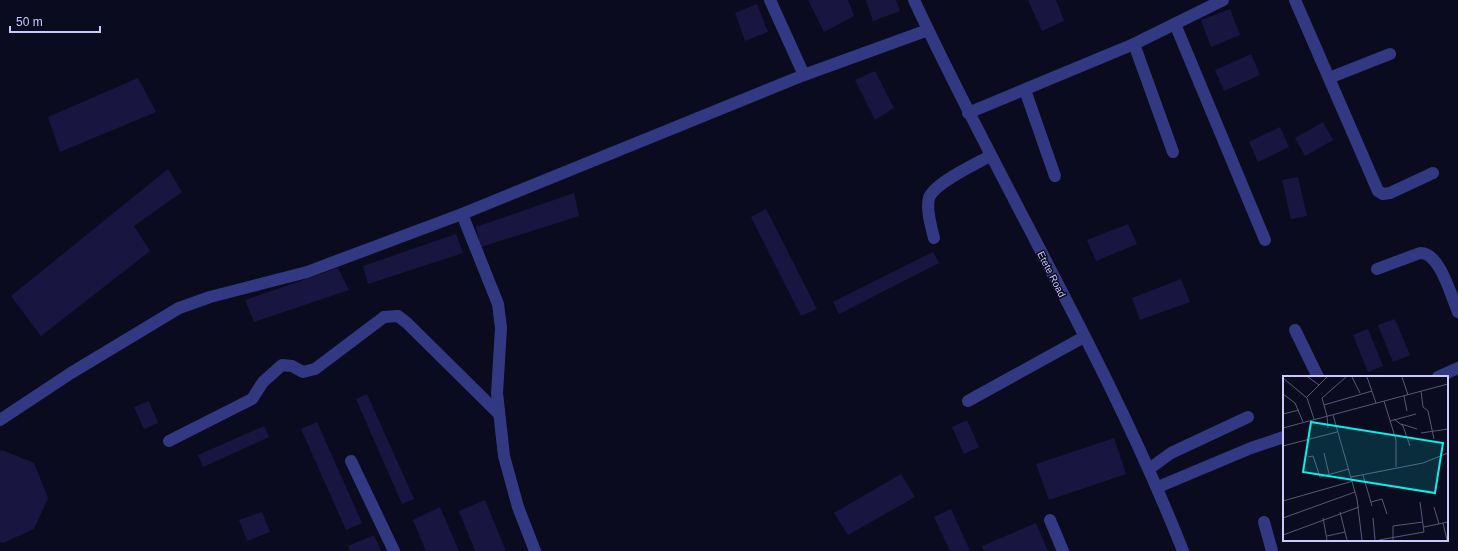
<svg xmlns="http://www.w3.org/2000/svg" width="1458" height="551" font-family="Helvetica,sans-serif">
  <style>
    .building { fill: #191541 }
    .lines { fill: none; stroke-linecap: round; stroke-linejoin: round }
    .minor { stroke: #323982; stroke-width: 12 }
    .labels { text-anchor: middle; stroke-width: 3; stroke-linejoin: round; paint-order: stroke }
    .street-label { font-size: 10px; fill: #c9caff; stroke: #0b0b1f }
    .inset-road { fill: none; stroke: #575779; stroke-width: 1 }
    .view { fill: #00f4ec; fill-opacity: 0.15; stroke: #00f4ec; stroke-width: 2 }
    .inset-edge { fill: none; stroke: #c9caff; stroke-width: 2 }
  </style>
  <rect width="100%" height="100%" fill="#0b0b1f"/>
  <g class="building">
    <polygon points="808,0 848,0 854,16 824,32"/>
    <polygon points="866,0 896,0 900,11 873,21"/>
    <polygon points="1028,0 1056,0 1064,21 1042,31"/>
    <polygon points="757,4 768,32 745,41 735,13"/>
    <polygon points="1230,9 1240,35 1211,47 1201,20"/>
    <polygon points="1251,54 1260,75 1224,91 1215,70"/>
    <polygon points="875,71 894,108 875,120 855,80"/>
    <polygon points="138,78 156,112 60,152 48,117"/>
    <polygon points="1323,122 1333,140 1305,156 1295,138"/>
    <polygon points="1280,127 1289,147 1258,162 1249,142"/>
    <polygon points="168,169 182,192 134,226 150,251 41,336 11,296"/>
    <polygon points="1298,177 1307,216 1291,219 1282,180"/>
    <polygon points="574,193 579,216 481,247 476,227"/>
    <polygon points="766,209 817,309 801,316 751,217"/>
    <polygon points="1128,224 1137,244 1096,261 1087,240"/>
    <polygon points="456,234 463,253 368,284 363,266"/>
    <polygon points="933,252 939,263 839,314 833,302"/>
    <polygon points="338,268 349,290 254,322 245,300"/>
    <polygon points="1181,279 1190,302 1140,320 1132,298"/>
    <polygon points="1395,319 1410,355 1393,362 1378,325"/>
    <polygon points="1368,329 1383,366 1368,372 1353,335"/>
    <polygon points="367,394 414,499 402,504 356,399"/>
    <polygon points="149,401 158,423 144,429 134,407"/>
    <polygon points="967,420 979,447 964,454 952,427"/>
    <polygon points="317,422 362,523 346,530 301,429"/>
    <polygon points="264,426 269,437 203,467 198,455"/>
    <polygon points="1114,438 1126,474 1049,500 1036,464"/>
    <polygon points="2,450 34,463 48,498 34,529 3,543 0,542 0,451"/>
    <polygon points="901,474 915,497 848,535 834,513"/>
    <polygon points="485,500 506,551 475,551 459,511"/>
    <polygon points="440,507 459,551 426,551 413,520"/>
    <polygon points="951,509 970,551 950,551 934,517"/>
    <polygon points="262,512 270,532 247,541 239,520"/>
    <polygon points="1036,523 1048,551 984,551 982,546"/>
    <polygon points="374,535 381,551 350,551 348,546"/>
  </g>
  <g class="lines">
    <g class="minor">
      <polyline points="770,0 804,75"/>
      <path d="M914,0C1000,185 1108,361 1183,551"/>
      <polyline points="1295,0 1378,191 1383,194 1390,193 1433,173"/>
      <polyline points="1175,24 1265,240"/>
      <polyline points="1134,44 1173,152"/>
      <polyline points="1329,78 1390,54"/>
      <polyline points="1025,90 1055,176"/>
      <polyline points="968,113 1134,44 1223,0"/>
      <polyline points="462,214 498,304 501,328 497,393 504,456 518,507 535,551"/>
      <path d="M934,238C931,226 926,210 929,198C934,183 976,164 990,156"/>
      <path d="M1377,269L1420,253C1440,252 1451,296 1458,312"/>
      <polyline points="1295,330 1318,377"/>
      <polyline points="1438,377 1458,368"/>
      <polyline points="968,401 1084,337"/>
      <polyline points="0,420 71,373 179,308 210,297 307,272 462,214 804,75 928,30"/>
      <polyline points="169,441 252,399 263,382 282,365 292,366 303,372 315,369 384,317 398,316 407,323 499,414"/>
      <polyline points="351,461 394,551"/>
      <polyline points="1149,469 1171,453 1248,417"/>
      <polyline points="1158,487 1251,448 1284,437"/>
      <polyline points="1050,520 1063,551"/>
      <polyline points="1264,522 1272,551"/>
    </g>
  </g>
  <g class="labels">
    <g class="street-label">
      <text transform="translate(1052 274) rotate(63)" y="4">Etete Road</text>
    </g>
  </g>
  <g transform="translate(1283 376)">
    <rect width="165" height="165" fill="#0b0b1f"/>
    <path class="inset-road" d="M25,1L36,9M69,1L77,17M84,1L93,27M119,1L125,19M0,2L24,22L31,43M138,15L140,31L145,35L151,63M0,18L12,27L20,46M121,20L124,35M24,21L44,1M101,25L113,64V91M41,29L89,15M0,38L16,34M50,39L74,123L79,164M44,40L39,22L63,1M44,40L45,52M111,43L120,50L127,70M107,45L133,38M118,48L134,53M0,52L165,8M138,57L165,53M0,70L54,56M41,77L46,98M25,81L30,80L37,101L66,93M80,99L89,130M68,101L140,87L165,77M0,125L70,105M88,126L99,123L104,138M151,131L156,148M57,136L64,164M0,142L72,116M40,142L44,164M90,142L92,164M160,147L164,164M141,151L165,146M0,159L76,131M44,160L62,156M96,164L141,156L137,126M110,164V150L140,146"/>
    <path class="view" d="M28,46L160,67L152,117L20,96Z"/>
    <rect width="165" height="165" class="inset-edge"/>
  </g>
  <path d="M10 26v6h90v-6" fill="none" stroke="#c9caff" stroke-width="2"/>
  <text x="16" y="26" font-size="12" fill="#c9caff" stroke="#0b0b1f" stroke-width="3" paint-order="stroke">50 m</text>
</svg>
